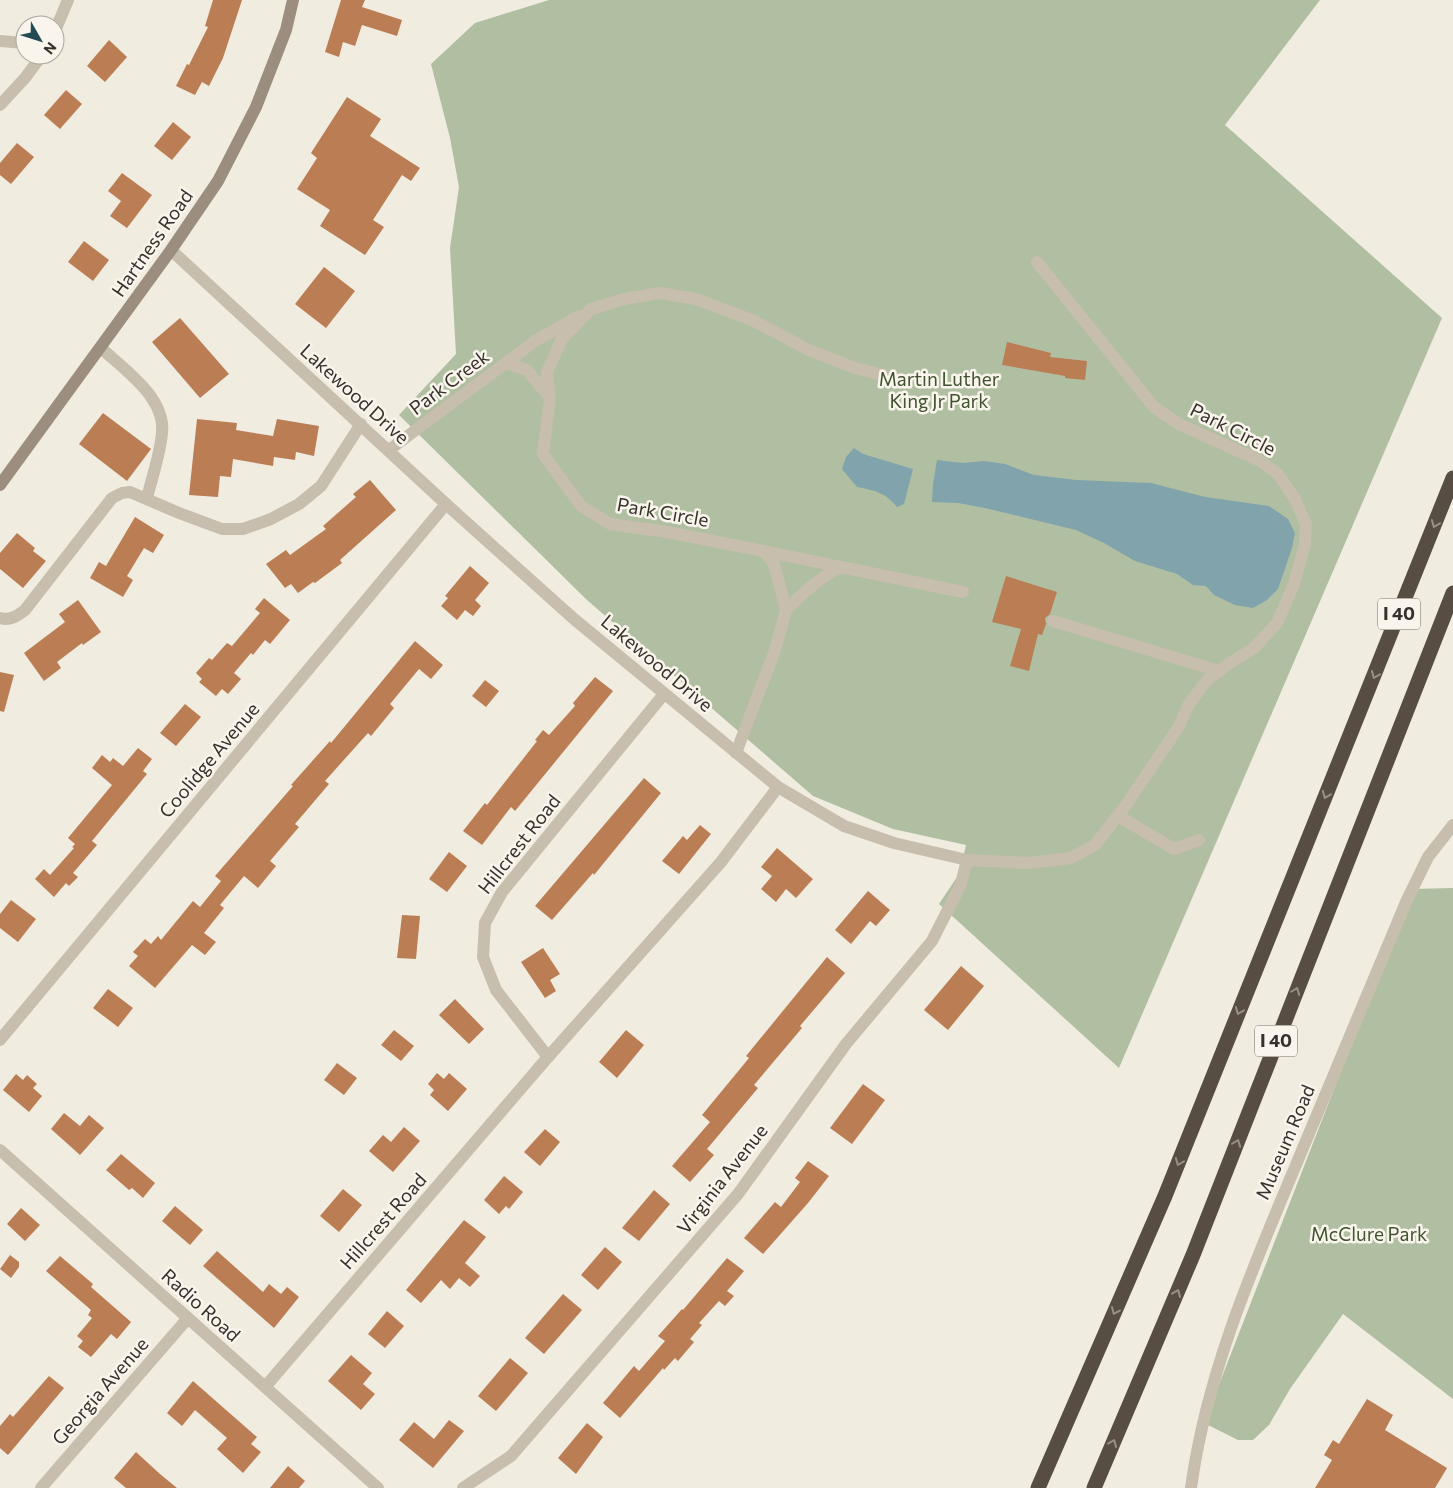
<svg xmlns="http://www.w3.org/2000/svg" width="1453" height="1488" font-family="Commissioner,sans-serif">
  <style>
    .green { fill: #b0bfa1 }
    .water { fill: #81a3ac }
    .building { fill: #bb7e54 }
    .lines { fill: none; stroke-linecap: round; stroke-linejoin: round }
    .minor { stroke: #c8bead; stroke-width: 12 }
    .tertiary { stroke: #c8bead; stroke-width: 12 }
    .secondary { stroke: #9c8e7e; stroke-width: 12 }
    .motorway { stroke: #574d43; stroke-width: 15 }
    .oneway { stroke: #989087 }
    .labels { text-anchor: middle; stroke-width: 5; stroke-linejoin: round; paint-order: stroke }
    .shield { fill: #f9f5ec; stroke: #716c65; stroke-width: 1 }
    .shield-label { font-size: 18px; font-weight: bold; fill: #37312b }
    .street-label { font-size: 19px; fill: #37312b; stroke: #f9f5ec }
    .park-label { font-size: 19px; fill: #415331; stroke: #f9f5ec }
  </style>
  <rect width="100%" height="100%" fill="#f1ece0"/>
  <g class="green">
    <polygon points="549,0 1320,0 1225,125 1442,318 1119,1068 939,904 959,874 966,845 893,829 813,796 587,600 399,415 456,354 450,248 459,187 450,138 431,64 475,23"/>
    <polygon points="1453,888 1453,1399 1343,1314 1290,1389 1269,1425 1253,1440 1238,1440 1204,1423 1412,889"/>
  </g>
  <g class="water">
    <path d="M854,448L863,454L913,469L904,504L897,507C886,493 874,490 857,487L842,469L846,457Z"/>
    <polygon points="937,460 963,463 984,461 1005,464 1034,475 1076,480 1151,483 1205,497 1269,506 1288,519 1295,533 1292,548 1278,589 1267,600 1253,608 1235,605 1214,595 1206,586 1193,585 1177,574 1135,561 1104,543 1076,530 985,508 958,503 932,502 933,484"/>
  </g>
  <g class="building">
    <polygon points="213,0 242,0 223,58 209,86 202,82 195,95 176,86 187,64 189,65 208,27 205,26"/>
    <polygon points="341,0 365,0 362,7 402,20 397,36 362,25 355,46 343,42 339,57 325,52"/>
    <polygon points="109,40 127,57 105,82 87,66"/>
    <polygon points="66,90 82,104 60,129 44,115"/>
    <polygon points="347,97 381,119 370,136 420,168 411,181 402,175 373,220 384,227 365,255 320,226 330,210 297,189 317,158 311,153"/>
    <polygon points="173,122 191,137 172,160 154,146"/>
    <polygon points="17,143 34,157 11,184 0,175 0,163"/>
    <polygon points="122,173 152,195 127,228 110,216 121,201 108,191"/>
    <polygon points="84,241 109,260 93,281 68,262"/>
    <polygon points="324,267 355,291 326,328 295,304"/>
    <polygon points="180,318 229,374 200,398 152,342"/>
    <polygon points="1007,342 1051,353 1050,357 1087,361 1085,380 1065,378 1065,376 1002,365"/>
    <polygon points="103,413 151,449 127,481 79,444"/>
    <polygon points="197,419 237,423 236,430 273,436 277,419 319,426 314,456 296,452 295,460 274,457 273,466 233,459 231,477 220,476 218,497 189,495"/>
    <polygon points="370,480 396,510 340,560 342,563 315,583 313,582 298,593 291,584 285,588 266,564 286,550 290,555 326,529 323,526 356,497 353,494"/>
    <polygon points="135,517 164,535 153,553 144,548 127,576 133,580 123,597 90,578 99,562 106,566"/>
    <polygon points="17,533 35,548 33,551 46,561 23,588 0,569 0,553"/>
    <polygon points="470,566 489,583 475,600 481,606 473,616 465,610 457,620 441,606 448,598 445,596"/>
    <polygon points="1006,576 1057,592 1050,614 1045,618 1046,624 1042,635 1038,634 1029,671 1010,666 1021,629 992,622"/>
    <polygon points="264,598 290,620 270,644 265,640 253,655 251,653 234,673 241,679 228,694 222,689 216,696 199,682 202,679 196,673 209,658 212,660 227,643 232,646 260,613 255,609"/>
    <polygon points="78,600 101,632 83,645 82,643 57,662 61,668 44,681 24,653 65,622 59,614"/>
    <polygon points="415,641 443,665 431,679 419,669 390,704 394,708 371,736 368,733 325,781 329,784 295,824 299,827 270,861 276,866 258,888 244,876 220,905 224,908 204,933 216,942 205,955 192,945 155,988 129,966 138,956 133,952 145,939 151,944 158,936 161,940 193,901 200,907 221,881 215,876 293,786 291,785 330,741 331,743"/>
    <polygon points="0,672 14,675 4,712 0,711"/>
    <polygon points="595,677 613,691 515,811 511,807 482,845 463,831 485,803 487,805 537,741 535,740 543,730 549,735 575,706 573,703"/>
    <polygon points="485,680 499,691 486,707 472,696"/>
    <polygon points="185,704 201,717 176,746 160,733"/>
    <polygon points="138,748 152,759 143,771 147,774 92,841 97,845 73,873 78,877 69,886 66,883 54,897 35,879 44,869 50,875 74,848 72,847 75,844 68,838 112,785 92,768 102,755 110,762 113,758 123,766"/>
    <polygon points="644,778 661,793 594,875 593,873 552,920 535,906"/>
    <polygon points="700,825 711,834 679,874 662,861 683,836 687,840"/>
    <polygon points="777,848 813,879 796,898 786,889 776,902 761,889 772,876 761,867"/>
    <polygon points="449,852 467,866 447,892 429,879"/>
    <polygon points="868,891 890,910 876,926 870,921 851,944 835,930"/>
    <polygon points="11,900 36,919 18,942 0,928 0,914"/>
    <polygon points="402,915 420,916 416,959 397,958"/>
    <polygon points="543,948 560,974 550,980 556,991 545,998 521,962"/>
    <polygon points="827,957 845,973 800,1026 802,1028 754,1085 758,1088 707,1149 714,1155 690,1182 672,1166 710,1122 702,1115 749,1058 746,1056"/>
    <polygon points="961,966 984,986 948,1030 924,1010"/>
    <polygon points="108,989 133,1008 118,1027 93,1008"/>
    <polygon points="455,999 484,1029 469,1044 439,1015"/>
    <polygon points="394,1030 414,1046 401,1061 381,1045"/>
    <polygon points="626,1030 644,1045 617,1078 599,1062"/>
    <polygon points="337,1063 357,1078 344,1095 324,1080"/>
    <polygon points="437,1073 444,1079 449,1073 467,1089 448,1111 430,1095 434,1090 428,1084"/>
    <polygon points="16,1074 23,1080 27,1075 37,1084 33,1088 42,1096 29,1112 3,1090"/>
    <polygon points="863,1084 885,1100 852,1144 830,1128"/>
    <polygon points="64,1113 80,1126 89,1115 104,1128 80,1155 51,1129"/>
    <polygon points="404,1127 420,1141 393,1172 369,1151 383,1135 391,1142"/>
    <polygon points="545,1129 560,1142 540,1166 524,1152"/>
    <polygon points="121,1154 155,1183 143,1198 132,1188 129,1190 106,1170"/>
    <polygon points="808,1161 829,1176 808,1203 763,1254 744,1238 775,1202 781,1207 800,1182 795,1178"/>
    <polygon points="504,1176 523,1192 509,1209 506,1206 499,1214 484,1200"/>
    <polygon points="343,1189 362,1205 339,1232 320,1216"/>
    <polygon points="654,1190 670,1204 639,1241 622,1228"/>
    <polygon points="175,1206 203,1230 190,1245 162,1221"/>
    <polygon points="21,1208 40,1225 25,1241 7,1224"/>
    <polygon points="464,1220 486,1237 465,1263 480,1276 470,1287 459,1278 450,1289 441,1280 421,1303 406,1290"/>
    <polygon points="605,1247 622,1262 598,1290 581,1275"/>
    <polygon points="217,1251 263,1292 269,1284 281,1294 287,1287 299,1297 274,1328 203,1266"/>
    <polygon points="10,1255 19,1262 19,1267 11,1278 0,1269"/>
    <polygon points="60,1256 93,1284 91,1287 131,1322 117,1339 111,1334 91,1357 78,1347 83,1341 77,1336 92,1318 88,1315 91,1310 46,1271"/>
    <polygon points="727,1258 744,1271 727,1291 734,1296 725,1306 719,1301 699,1323 702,1325 690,1339 694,1342 678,1361 675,1358 664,1370 663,1368 620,1418 603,1403 634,1366 639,1371 665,1341 658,1336 682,1309 683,1310"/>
    <polygon points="563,1294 582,1310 544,1354 525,1338"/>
    <polygon points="387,1311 404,1326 385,1348 368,1334"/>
    <polygon points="351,1355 372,1373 363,1384 375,1394 361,1410 328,1381"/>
    <polygon points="510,1358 528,1373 496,1411 478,1396"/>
    <polygon points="49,1376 64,1388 8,1455 0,1448 0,1426 10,1414 13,1417"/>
    <polygon points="193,1381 257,1437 251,1444 261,1452 243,1473 217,1449 227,1438 195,1410 182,1426 167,1413"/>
    <polygon points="1367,1399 1393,1415 1385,1430 1447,1468 1435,1488 1315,1488 1332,1460 1324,1455 1333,1440 1339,1444"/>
    <polygon points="449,1420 464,1431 433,1468 399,1440 414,1422 434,1439"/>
    <polygon points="587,1423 603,1437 576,1474 558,1458"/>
    <polygon points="136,1452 160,1474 177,1488 126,1488 114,1478"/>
    <polygon points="288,1466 305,1481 299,1488 270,1488"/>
  </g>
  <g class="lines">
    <g class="minor">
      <polyline points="55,31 68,0"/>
      <polyline points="0,41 25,43"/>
      <polyline points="0,105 25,78 42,55"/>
      <polyline points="171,250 446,504 574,619 778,787 844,826 894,843 967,860 1029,863 1071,858 1095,845 1126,805 1178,728 1189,704 1207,680 1227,665 1254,648 1277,623 1294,584 1305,544 1306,524 1295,499 1278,474 1260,461 1179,424 1154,407 1037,262"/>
      <path d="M101,348C125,370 166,398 162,433C160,455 152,477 147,498"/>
      <polyline points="507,363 527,370 550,398"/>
      <polyline points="389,450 535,341 579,316"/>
      <polyline points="764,551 841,567"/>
      <path d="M786,610C803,593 819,578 841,567L963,592"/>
      <path d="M0,618C10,621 17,616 25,610L112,498L122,493L130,492L179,513L222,529H243L271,519L299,504L321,486L361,424"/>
      <polyline points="1053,621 1219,671"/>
      <polyline points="736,753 775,650 786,610 774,564 764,551 667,532 610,524 581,506 543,454 550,399 547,372 562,339 591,309 624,299 660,293 696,299 752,320 809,350 855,368 899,379"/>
      <polyline points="1118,816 1174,849 1199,840"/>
      <polyline points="0,1040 446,504"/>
      <polyline points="548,1057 496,990 483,957 485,923 502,892 664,694"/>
      <polyline points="265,1387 548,1057 721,862 778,787"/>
      <polyline points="41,1488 188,1318"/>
      <polyline points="463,1488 511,1456 738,1194 846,1044 932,941 961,884 967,860"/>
    </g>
    <g class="tertiary">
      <polyline points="0,1150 378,1488"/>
      <path d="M1191,1488C1206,1377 1250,1274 1293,1172C1331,1082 1368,992 1406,902L1428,857L1453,825"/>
    </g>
    <polyline class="secondary" points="0,485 171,250 218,181 256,107 286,30 293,0"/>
    <g class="motorway">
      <polyline points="1038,1488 1165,1196 1453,478"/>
      <polyline points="1094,1488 1193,1255 1453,593"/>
    </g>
  </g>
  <defs><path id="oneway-chevron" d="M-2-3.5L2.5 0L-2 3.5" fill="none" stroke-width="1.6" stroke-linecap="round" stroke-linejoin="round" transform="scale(1.25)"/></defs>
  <g class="oneway">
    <use href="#oneway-chevron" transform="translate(1435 524) rotate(112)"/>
    <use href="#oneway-chevron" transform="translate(1375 675) rotate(112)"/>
    <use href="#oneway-chevron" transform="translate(1326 795) rotate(112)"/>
    <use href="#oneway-chevron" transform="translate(1296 991) rotate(-69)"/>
    <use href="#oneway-chevron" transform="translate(1239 1011) rotate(112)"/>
    <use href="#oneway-chevron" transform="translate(1237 1143) rotate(-69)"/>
    <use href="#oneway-chevron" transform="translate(1179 1162) rotate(112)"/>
    <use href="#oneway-chevron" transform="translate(1177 1293) rotate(-67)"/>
    <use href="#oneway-chevron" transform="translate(1115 1311) rotate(114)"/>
    <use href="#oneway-chevron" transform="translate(1113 1443) rotate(-67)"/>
  </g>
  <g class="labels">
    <g class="shield">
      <rect x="1378" y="598.5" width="42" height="31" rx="4"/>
      <rect x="1255" y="1025.5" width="42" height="31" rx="4"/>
    </g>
    <g class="shield-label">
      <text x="1399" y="620">I 40</text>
      <text x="1276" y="1047">I 40</text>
    </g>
    <g class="street-label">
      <text transform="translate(152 243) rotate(-55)" y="7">Hartness Road</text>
      <text transform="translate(449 382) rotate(-37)" y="7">Park Creek</text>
      <text transform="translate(355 394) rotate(42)" y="7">Lakewood Drive</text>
      <text transform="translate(1233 429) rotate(27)" y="7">Park Circle</text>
      <text transform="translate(663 512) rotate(10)" y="7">Park Circle</text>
      <text transform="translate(657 663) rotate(40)" y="7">Lakewood Drive</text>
      <text transform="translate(209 760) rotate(-50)" y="7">Coolidge Avenue</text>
      <text transform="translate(519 844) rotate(-52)" y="7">Hillcrest Road</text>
      <text transform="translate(1285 1142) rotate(-67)" y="7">Museum Road</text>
      <text transform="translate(722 1179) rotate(-52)" y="7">Virginia Avenue</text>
      <text transform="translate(383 1221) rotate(-49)" y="7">Hillcrest Road</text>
      <text transform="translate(201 1305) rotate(42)" y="7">Radio Road</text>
      <text transform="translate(100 1391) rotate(-49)" y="7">Georgia Avenue</text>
    </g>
    <g class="park-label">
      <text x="939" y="386">Martin Luther<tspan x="939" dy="22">King Jr Park</tspan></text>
      <text x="1369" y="1241">McClure Park</text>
    </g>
  </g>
  <g transform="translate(40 40) rotate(129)"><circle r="24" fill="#f9f5ec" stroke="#aba79f"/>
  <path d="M0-4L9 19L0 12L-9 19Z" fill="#244a55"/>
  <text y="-8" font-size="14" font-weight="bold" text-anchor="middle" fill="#37312b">N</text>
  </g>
</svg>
